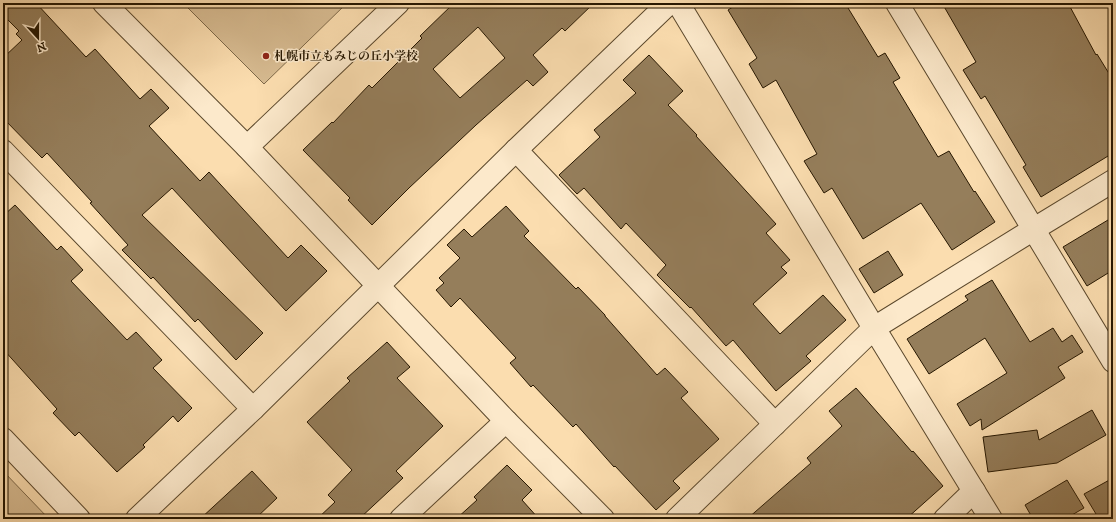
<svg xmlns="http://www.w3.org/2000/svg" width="1116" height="522" font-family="'IM FELL DW Pica','Noto Serif JP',serif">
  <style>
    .green { fill: #d7bb91; stroke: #7e6949 }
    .building { fill: #957e5b; stroke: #261701; fill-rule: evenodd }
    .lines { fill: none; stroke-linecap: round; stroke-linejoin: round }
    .minor-casing { stroke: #5b482c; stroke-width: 24 }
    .tertiary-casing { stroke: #5b482c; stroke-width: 24 }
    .minor { stroke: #fce9cb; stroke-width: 22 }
    .tertiary { stroke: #fce9cb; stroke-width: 22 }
    .poi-dot { fill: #8f2418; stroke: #fce9cb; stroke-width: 1.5 }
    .labels { text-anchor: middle; stroke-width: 3; stroke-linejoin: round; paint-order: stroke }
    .poi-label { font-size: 12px; font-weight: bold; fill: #261701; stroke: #fce9cb; text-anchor: start }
  </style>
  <rect width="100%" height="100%" fill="#fbddaf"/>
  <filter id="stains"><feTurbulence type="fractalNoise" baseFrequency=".005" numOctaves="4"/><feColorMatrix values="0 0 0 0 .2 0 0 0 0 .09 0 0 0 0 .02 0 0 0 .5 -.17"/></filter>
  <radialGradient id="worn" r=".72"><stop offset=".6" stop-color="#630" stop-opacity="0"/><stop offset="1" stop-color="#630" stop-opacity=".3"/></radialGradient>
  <g class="green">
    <polygon points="183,3 347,3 264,84"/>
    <polygon points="3,471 49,519 3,519"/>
  </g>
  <g class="building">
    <polygon points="3,3 36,3 86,57 95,49 140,99 151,89 169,108 149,126 200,181 209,172 288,258 301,245 327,271 286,311 172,188 142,215 263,333 236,360 198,319 195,322 153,277 151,279 122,250 128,245 90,203 92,202 47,153 42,158 3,118 3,58 22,40 16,34 19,31 3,15"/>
    <path d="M454,3H594L565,31L562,28L533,55L548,72L533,86L527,80L476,125L409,188L372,225L348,200L350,198L303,150L332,122L333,123L369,85L372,88L422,38L420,36ZM478,27L505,58L460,98L433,69Z"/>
    <polygon points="739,3 845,3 878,57 885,53 900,78 893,82 938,157 949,151 974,192 975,191 995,222 952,250 921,203 863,239 832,188 824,193 804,161 817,154 776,80 763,88 749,64 757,58 728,10"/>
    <polygon points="942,3 1068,3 1096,55 1097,54 1113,80 1113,153 1041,197 1023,167 1026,165 985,96 981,99 963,70 976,62"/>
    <polygon points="649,55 683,91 668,105 697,135 696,136 776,224 766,233 790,260 781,267 787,273 753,304 780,334 823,295 846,320 806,356 811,361 776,391 733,340 726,346 691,307 690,308 657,275 666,265 626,223 621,229 584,188 577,194 559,175 600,137 594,130 636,93 623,80"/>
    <polygon points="15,205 57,250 61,246 83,270 71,281 127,340 136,332 162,360 153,368 192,408 178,422 173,416 143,445 145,447 117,472 79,432 75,436 53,413 57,409 3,349 3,216"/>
    <polygon points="506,206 529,231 524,236 576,289 578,287 605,315 605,316 657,375 665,368 688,392 681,398 719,439 673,481 680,488 656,510 615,466 614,467 576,424 573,427 533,385 531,387 510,363 516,358 460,298 451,307 436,290 444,283 439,278 460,258 447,245 464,229 472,237"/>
    <polygon points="1113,217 1113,270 1087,286 1063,247"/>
    <polygon points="888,251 903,275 874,293 859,269"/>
    <polygon points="992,280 1030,342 1053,328 1062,342 1072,335 1083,352 1058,367 1065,378 982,430 981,419 970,426 957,404 1007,373 985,338 929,374 907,339 968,300 965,296"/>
    <polygon points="387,342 410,367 397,378 443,426 396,471 403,478 359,519 317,519 335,502 328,495 352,470 307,422 350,381 347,378"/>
    <polygon points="856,388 912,452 913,451 943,486 906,519 747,519 811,463 807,458 842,426 829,411"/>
    <polygon points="1092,410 1106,435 1057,463 988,472 983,437 1037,430 1039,440"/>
    <polygon points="507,465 532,490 522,500 539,519 456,519 477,500 474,497"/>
    <polygon points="252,471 277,498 255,519 200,519"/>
    <polygon points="1113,478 1113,519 1099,519 1084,494"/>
    <polygon points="1067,480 1084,508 1065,519 1033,519 1025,505"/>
  </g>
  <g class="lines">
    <defs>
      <g id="minor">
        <polyline points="104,3 247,147 506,421 603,519"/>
        <polyline points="678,3 874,328 991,519"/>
        <polyline points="897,3 1113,361"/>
        <polyline points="247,147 398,3"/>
        <polyline points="516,150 775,424"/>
        <polyline points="3,151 253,409"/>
        <polyline points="137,519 253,409 516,150 669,3"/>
        <polyline points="401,519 506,421"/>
        <polyline points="677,519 874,328 1034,229 1113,181"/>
        <polyline points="945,519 974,491"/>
      </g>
      <polyline id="tertiary" points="3,439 79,519"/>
    </defs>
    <use href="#minor" class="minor-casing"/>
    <use href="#tertiary" class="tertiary-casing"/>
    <use href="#minor" class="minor"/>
    <use href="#tertiary" class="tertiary"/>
  </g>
  <circle class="poi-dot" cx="266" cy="56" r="4"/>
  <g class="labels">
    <g class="poi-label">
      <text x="274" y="60">札幌市立もみじの丘小学校</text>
    </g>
  </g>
  <rect width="1116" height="522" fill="none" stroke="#fbddaf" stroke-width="16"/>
  <rect x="4" y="4" width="1108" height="514" fill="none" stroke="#261701" stroke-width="2"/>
  <rect x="8" y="8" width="1100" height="506" fill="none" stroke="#261701"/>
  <g transform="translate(38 38) rotate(159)" stroke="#fce9cb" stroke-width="3" paint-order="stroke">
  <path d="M0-3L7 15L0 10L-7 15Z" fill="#261701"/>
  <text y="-6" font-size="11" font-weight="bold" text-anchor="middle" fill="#261701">N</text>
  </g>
  <rect width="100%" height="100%" filter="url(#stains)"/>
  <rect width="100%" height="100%" fill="url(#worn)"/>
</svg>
